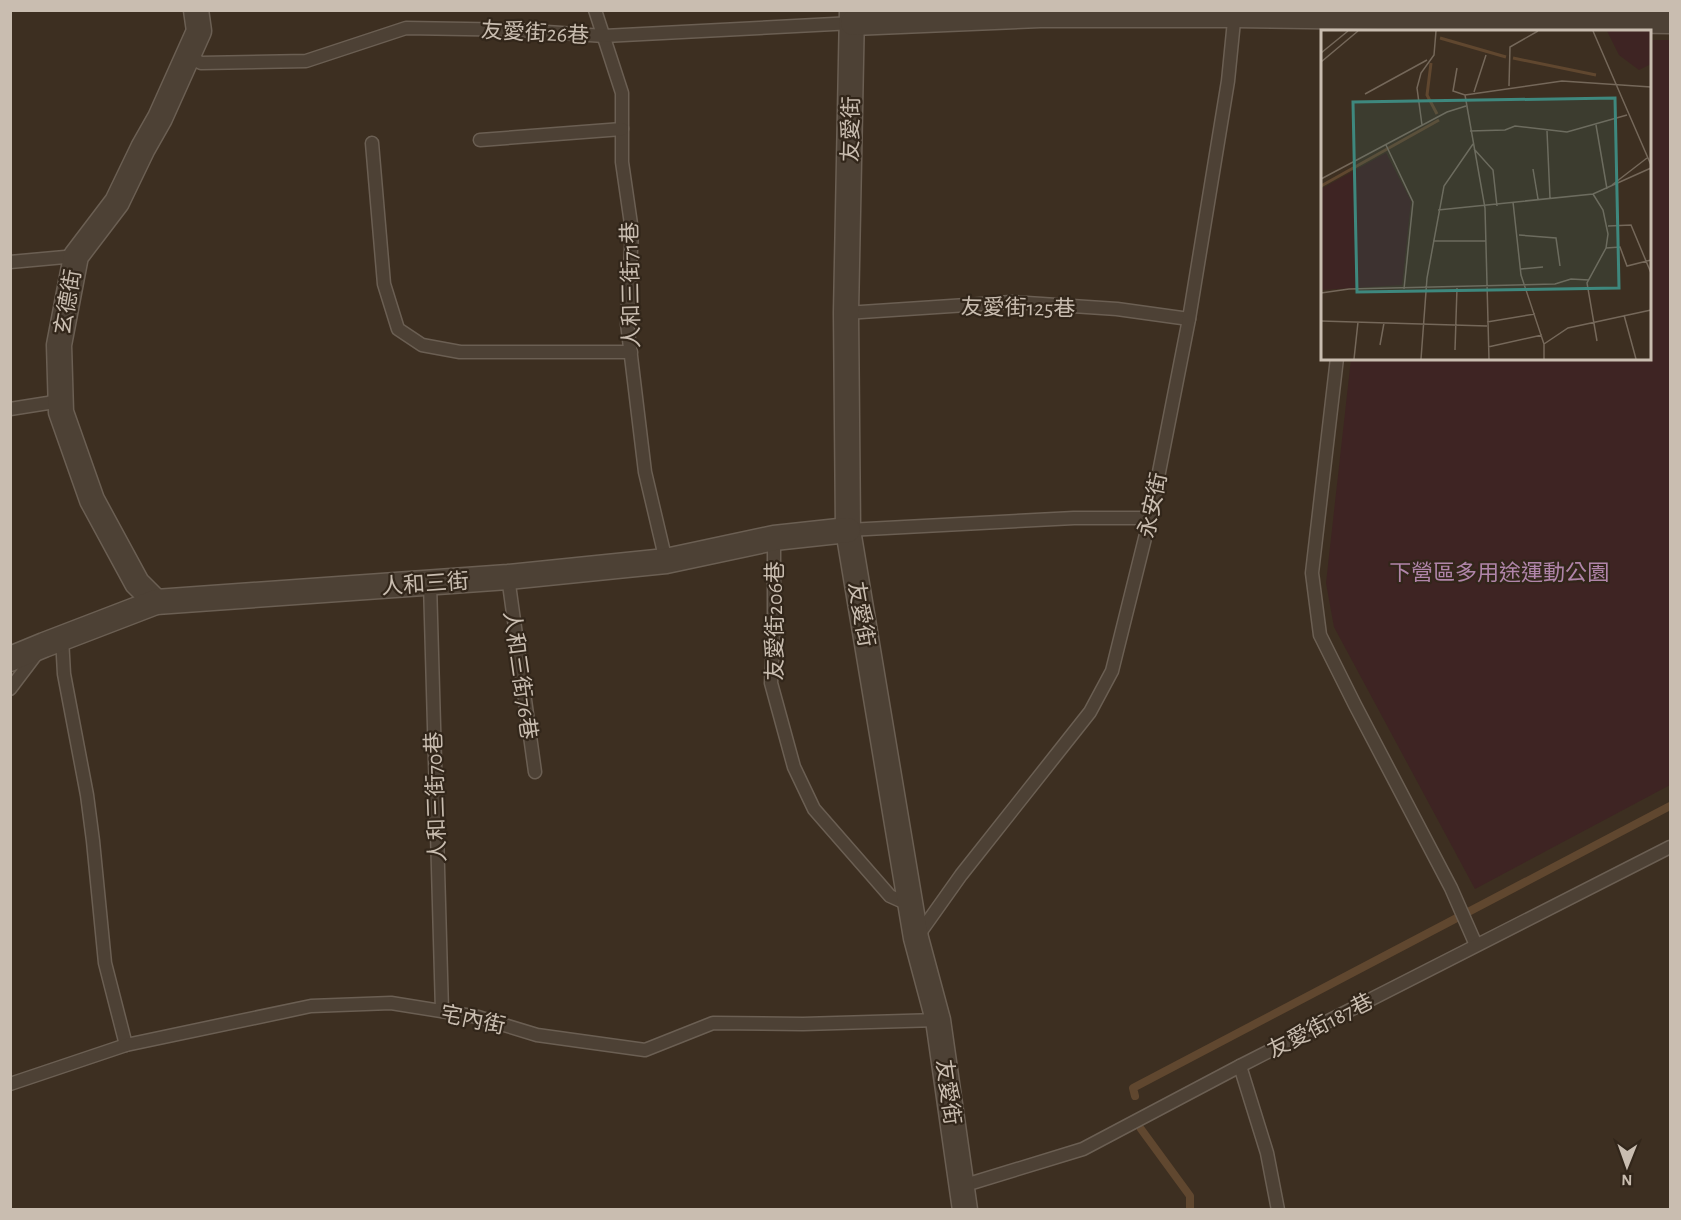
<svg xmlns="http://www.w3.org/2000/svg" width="1681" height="1220" font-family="'Alegreya Sans','Noto Sans TC',sans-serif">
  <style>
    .green { fill: #3e2423 }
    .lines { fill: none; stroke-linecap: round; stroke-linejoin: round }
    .stream { stroke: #60472f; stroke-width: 8 }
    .lane-casing { stroke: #6b5f53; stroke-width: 15 }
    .street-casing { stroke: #6b5f53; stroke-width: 27 }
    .lane { stroke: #4d4135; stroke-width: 12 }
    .street { stroke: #4d4135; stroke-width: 24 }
    .labels { text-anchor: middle; stroke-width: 4.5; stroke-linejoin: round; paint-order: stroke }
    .street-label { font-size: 22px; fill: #c9bdb0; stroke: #32261a }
    .park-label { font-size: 22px; fill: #b085a9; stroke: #32261a }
    .inset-river { fill: none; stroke: #60472f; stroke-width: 3 }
    .inset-road { fill: none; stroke: #75685a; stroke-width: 1.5 }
    .view { fill: #3e887e; fill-opacity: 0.15; stroke: #3e887e; stroke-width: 3 }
    .inset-edge { fill: none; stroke: #c9bdb0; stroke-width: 3 }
  </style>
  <rect width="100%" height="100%" fill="#3d2f21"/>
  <polygon class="green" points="1650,40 1670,40 1670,785 1475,889 1334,627 1326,583 1351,359 1650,358"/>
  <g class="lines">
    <g class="stream">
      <polyline points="1135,1096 1133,1088 1670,806"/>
      <polyline points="1141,1129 1190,1196 1190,1210"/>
    </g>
    <defs>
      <g id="lane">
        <polyline points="595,10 622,93 622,162 632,231 627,323 645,472 666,561"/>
        <polyline points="188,56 201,63 306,61 406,28 518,30 604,36 853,23"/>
        <polyline points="480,140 622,129"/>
        <polyline points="372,143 384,284 398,329 422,345 460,352 631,352"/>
        <polyline points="10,262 76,256"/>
        <polyline points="846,313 1012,302 1117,309 1189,319"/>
        <polyline points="1337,358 1312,573 1320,635 1355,705 1451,888 1476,945"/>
        <polyline points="10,409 48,403 61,399"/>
        <polyline points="848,530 1074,518 1150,518"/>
        <polyline points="774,538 774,624 771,683 794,767 814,809 890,896 910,905"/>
        <polyline points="508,577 535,772"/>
        <polyline points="430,583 442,1011"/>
        <polyline points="62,638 64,674 87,795 93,841 105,963 126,1045"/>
        <polyline points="10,689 38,652"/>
        <polyline points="917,937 961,875 1090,712 1112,671 1150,518 1189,319 1228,81 1235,11"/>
        <polyline points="1240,1066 1267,1153 1278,1210"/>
        <polyline points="10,1084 126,1045 311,1006 391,1003 478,1017 537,1035 645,1050 713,1023 803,1024 938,1020"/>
        <polyline points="962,1186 1083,1149 1240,1066 1670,847"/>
      </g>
      <g id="street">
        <polyline points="852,10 846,313 848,530 916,938 938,1020 965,1210"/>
        <polyline points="853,23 1040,15 1235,15 1670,21"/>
        <polyline points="156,602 137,583 92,500 61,412 59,345 76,256 117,202 143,148 160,118 199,31 196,10"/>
        <polyline points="10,659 44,645 156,602 508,577 666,561 774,538 848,530"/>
      </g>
    </defs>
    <use href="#lane" class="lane-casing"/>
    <use href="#street" class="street-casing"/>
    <use href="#lane" class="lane"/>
    <use href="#street" class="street"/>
  </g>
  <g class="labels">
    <g class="street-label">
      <text transform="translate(535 32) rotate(3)" y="8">友愛街26巷</text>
      <text transform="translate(850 129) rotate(-89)" y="8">友愛街</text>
      <text transform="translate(630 285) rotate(-91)" y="8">人和三街71巷</text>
      <text transform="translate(67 302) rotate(-80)" y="8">玄德街</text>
      <text transform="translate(1018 307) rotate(1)" y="8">友愛街125巷</text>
      <text transform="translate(1152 505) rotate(-78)" y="8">永安街</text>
      <text transform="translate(425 583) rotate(-4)" y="8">人和三街</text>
      <text transform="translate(862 614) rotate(80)" y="8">友愛街</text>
      <text transform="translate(774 621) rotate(-90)" y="8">友愛街206巷</text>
      <text transform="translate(521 675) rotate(82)" y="8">人和三街76巷</text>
      <text transform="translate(435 797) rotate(-92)" y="8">人和三街70巷</text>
      <text transform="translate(473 1019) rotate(12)" y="8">宅內街</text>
      <text transform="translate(1320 1025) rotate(-27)" y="8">友愛街187巷</text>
      <text transform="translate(949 1092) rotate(82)" y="8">友愛街</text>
    </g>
    <g class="park-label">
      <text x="1499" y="580">下營區多用途運動公園</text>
    </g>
  </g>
  <g transform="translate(1321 30)">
    <rect width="330" height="330" fill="#3d2f21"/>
    <path d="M286,1H330V34L318,40L298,25ZM65,123L90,171L81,255L0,260V159Z" fill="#3e2423"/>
    <path class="inset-river" d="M119,8L185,27M192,28L275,45M110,33L106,65L116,84M0,156L118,90"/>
    <path class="inset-road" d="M272,1L330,135M0,23L27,1M0,32L37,1M136,38L132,61L144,65M188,56L189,17L217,1M153,62L165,25M44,64L106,30M144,65L164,178L168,329M144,65L241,51L330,57M101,95L96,58L100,43L113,25L115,1M275,95L286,159M149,101L184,100L194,96L246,102L306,85M226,101L229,168M65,115L92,172L83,259M153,119L172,140L176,176M212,139L217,169M0,149L126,82L145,76M291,155L326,128M272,164L282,180L287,204L285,218L266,253L276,311M192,172L200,245L223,314V329M117,180L272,164L330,138M287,196L310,195L330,243M198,205L235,208L239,236M112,211H165M285,218L299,217L306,236L330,230M200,239L222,237M0,263L28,259L234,254L250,249L268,250M303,285L315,329M0,291L166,296M166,292L214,284M223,314L247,298L330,280M59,315L63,293M167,317L221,305M134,320L136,258M33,329L37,292M100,329L106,248L123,156L152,114"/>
    <path class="view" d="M294,68L298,258L36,262L32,72Z"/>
    <rect width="330" height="330" class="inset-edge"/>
  </g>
  <rect width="1681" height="1220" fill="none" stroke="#c9bdb0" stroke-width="24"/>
  <g transform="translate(1627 1166) rotate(181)" stroke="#32261a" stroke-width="4.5" paint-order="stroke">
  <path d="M0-4.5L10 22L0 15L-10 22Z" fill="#c9bdb0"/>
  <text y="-9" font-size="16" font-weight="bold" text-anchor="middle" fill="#c9bdb0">N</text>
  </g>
</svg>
